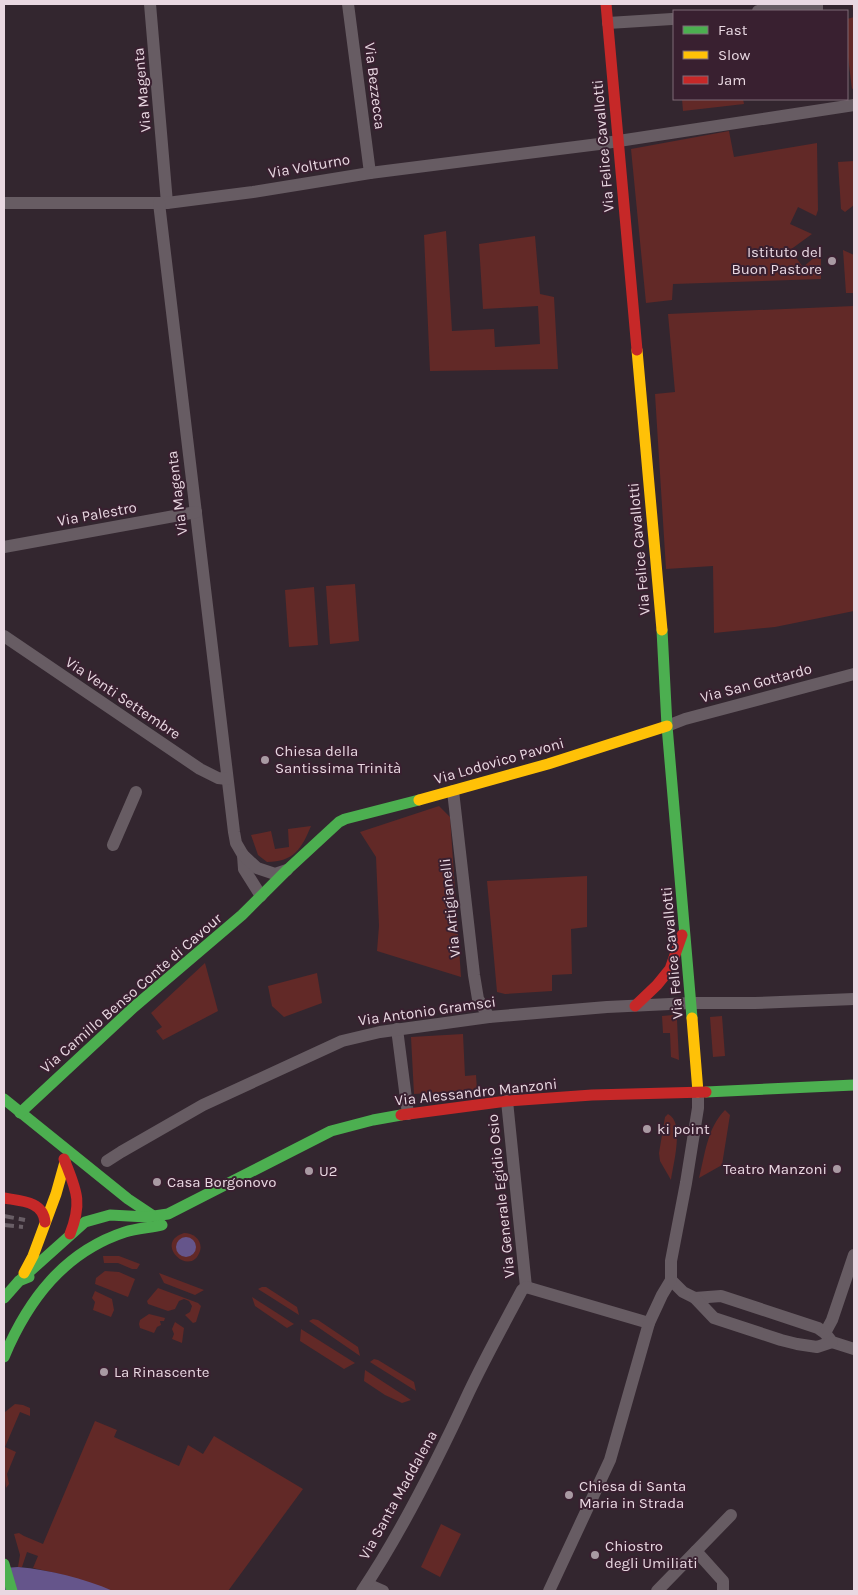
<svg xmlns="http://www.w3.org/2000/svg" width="858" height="1595" font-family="Karla,sans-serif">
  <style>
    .green { fill: #622927 }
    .water { fill: #65558b }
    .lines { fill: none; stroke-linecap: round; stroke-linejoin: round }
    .street { stroke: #675c63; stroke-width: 12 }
    .fast { stroke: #4caf50; stroke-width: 11 }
    .slow { stroke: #ffc107; stroke-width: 11 }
    .jam { stroke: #c62828; stroke-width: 11 }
    .rail { stroke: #695e66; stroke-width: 4; stroke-dasharray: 10 5; stroke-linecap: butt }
    .poi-dot { fill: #a99aa3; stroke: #392030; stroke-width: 2 }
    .labels { text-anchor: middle; stroke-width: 4; stroke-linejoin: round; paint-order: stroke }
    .street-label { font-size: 15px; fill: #e9d8e2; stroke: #392030 }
    .poi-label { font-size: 15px; fill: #e9d8e2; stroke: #392030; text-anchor: start }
  </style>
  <rect width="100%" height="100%" fill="#33262f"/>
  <g class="green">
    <polygon points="852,4 854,4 854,88 852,89 847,49 847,19 854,17"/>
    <polygon points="682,99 743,99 744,104 683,111"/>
    <polygon points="729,131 734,157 817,143 818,210 816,216 798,207 790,224 812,234 790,250 803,267 821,252 821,279 673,284 672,300 646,303 631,149"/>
    <polygon points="854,161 854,205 845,212 841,209 838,162"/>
    <polygon points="446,231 452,331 494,329 495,347 540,344 538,306 483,309 479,244 535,236 540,294 554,297 558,369 430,371 424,235"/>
    <polygon points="843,250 854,255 854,293 846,293"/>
    <polygon points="854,306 854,611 775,627 714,633 713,566 666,569 655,394 675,392 668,314"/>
    <polygon points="355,584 359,641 330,644 326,586"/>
    <polygon points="314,587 318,645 289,647 285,590"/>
    <polygon points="439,806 450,817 461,977 377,951 379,926 376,857 360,832"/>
    <path d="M311,826C302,848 294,862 267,862L258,855L251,835L271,831L275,849L289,847L288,829Z"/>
    <polygon points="587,876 587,927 571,929 572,974 552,975 552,991 505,994 497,992 487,881"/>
    <polygon points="205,963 218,1011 163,1040 156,1031 162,1027 151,1013"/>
    <polygon points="317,973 322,1003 284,1017 272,1006 268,986"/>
    <polygon points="673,1015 677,1020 679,1060 671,1057 670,1033 663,1033 662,1016"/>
    <polygon points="722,1016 725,1056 713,1057 710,1017"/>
    <polygon points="463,1034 465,1076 476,1075 477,1090 414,1094 411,1037"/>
    <path d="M725,1110L730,1115L722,1165L699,1178C705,1155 707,1128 725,1110Z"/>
    <path d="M668,1114C685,1122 673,1165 671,1180L660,1161L659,1153L665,1117Z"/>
    <path d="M184,1233C194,1233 203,1241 200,1251C191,1279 152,1243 184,1233Z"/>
    <polygon points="103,1256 119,1256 140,1264 137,1269 132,1269 118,1263 104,1263"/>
    <polygon points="105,1271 119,1272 135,1279 128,1297 95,1284 96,1278"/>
    <polygon points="159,1273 204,1290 195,1295 164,1283"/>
    <polygon points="262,1287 266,1287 297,1307 299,1315 258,1289"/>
    <polygon points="158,1288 198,1303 201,1306 196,1322 193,1323 185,1315 190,1312 192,1306 189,1301 184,1299 179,1301 175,1309 168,1311 148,1304 147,1301"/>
    <polygon points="95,1291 112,1299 114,1310 111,1317 93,1310 95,1302 92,1298"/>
    <polygon points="252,1297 294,1324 287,1328 284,1326 255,1306"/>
    <polygon points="149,1314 165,1318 164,1321 160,1321 161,1325 157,1327 154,1333 140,1328 139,1324 140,1320"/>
    <polygon points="313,1319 318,1320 358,1347 360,1356 309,1321"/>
    <polygon points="175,1322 184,1328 182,1343 172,1339 174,1334 172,1329"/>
    <polygon points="301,1329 355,1363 344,1369 300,1341"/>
    <polygon points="374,1359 378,1360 414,1382 416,1391 370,1362"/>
    <polygon points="365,1370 411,1400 402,1403 385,1395 364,1381"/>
    <polygon points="15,1404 23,1405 30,1408 30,1416 20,1412 5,1447 16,1452 7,1474 9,1484 6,1488 4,1470 4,1419 5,1412"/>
    <polygon points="95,1421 117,1430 114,1437 179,1466 188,1445 203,1454 214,1436 303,1489 228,1591 113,1591 60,1574 33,1568 38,1556 27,1552 22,1567 18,1567 20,1555 14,1534 19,1533 24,1536 43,1544"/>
    <polygon points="441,1524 461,1534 440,1577 421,1567"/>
  </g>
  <g class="water">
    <circle cx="186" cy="1247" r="10"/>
    <path d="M18,1567C50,1570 83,1578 113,1591H4V1568Z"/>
  </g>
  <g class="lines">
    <g class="street">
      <polyline points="150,4 167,203"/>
      <polyline points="348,4 370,173"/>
      <polyline points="758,11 817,5 817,11"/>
      <polyline points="608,23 672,19"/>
      <polyline points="4,203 167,203 253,192 370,173 599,144 854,105"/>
      <polyline points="159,203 234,832 236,843 243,855 244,869 261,896"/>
      <polyline points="4,547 196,512"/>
      <polyline points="4,636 200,769 218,778 227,779"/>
      <polyline points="667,726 685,719 854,674"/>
      <polyline points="453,791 474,975 478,999 489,1017"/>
      <polyline points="113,845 136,792"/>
      <polyline points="243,855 257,868 275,874 287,870"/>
      <polyline points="397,1029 408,1114"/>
      <polyline points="507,1101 526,1287"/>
      <polyline points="107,1161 121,1152 203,1105 342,1041 380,1032 489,1017 607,1007 691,1003 755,1003 854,999"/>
      <polyline points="671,1280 683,1292 695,1298 721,1296 818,1328 825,1333 832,1342 854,1349"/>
      <polyline points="526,1287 649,1323"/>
      <polyline points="695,1298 714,1318 781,1340 797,1344 817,1347 832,1342"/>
      <polyline points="825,1333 832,1320 854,1255"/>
      <polyline points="696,1551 723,1581 723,1591"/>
      <polyline points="367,1584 383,1591"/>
      <path d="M362,1591C403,1530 438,1459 469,1392C485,1358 504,1324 522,1290L526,1287"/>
      <polyline points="549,1591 610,1460 649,1323 662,1295 671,1280 671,1261 686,1183 698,1108 698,1092"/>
      <polyline points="657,1591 731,1515"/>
    </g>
    <g class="fast">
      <polyline points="662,630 667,726 692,1018"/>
      <polyline points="706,1092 854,1085"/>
      <polyline points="4,1099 128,1199 152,1215"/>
      <polyline points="20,1113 134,1007 242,915 287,870 339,822 345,819 419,800"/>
      <polyline points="19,1281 85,1222 110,1215 147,1217 168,1214 331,1131 373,1120 401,1115"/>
      <polyline points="4,1298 19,1281 29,1277"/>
      <path d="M4,1357C28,1300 64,1252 125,1232C137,1228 150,1228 162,1225"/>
      <polyline points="4,1564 12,1591"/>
    </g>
    <g class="slow">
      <polyline points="637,350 662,630"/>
      <polyline points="419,800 548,764 667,726"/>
      <polyline points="692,1018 698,1092"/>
      <polyline points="24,1273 33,1256 56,1194 65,1162"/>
    </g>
    <g class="jam">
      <polyline points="606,4 637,350"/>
      <polyline points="635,1006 657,985 670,969 682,935"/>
      <polyline points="401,1115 507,1101 592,1095 706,1092"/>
      <path d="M64,1159C76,1190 83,1201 70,1234"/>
      <path d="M4,1198C21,1201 43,1201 45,1222"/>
    </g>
    <g class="rail">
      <polyline points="4,1216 25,1220"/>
      <polyline points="4,1225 23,1227"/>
    </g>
  </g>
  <g class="poi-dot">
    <circle cx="832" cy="261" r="5"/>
    <circle cx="265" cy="760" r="5"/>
    <circle cx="647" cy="1129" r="5"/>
    <circle cx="837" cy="1169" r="5"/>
    <circle cx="309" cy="1171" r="5"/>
    <circle cx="157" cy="1182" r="5"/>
    <circle cx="104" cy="1372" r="5"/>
    <circle cx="569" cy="1495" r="5"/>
    <circle cx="595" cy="1555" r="5"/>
  </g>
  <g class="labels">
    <g class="street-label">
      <text transform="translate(375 86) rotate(83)" y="5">Via Bezzecca</text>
      <text transform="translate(142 90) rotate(-95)" y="5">Via Magenta</text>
      <text transform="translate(603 146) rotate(-95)" y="5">Via Felice Cavallotti</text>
      <text transform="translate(309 166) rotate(-10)" y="5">Via Volturno</text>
      <text transform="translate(177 493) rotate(-97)" y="5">Via Magenta</text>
      <text transform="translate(97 514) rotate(-10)" y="5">Via Palestro</text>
      <text transform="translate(639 549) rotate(-95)" y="5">Via Felice Cavallotti</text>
      <text transform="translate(756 683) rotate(-15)" y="5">Via San Gottardo</text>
      <text transform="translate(123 698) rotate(34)" y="5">Via Venti Settembre</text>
      <text transform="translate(499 761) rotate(-16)" y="5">Via Lodovico Pavoni</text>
      <text transform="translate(450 908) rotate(-96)" y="5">Via Artigianelli</text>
      <text transform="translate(672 953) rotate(-95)" y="5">Via Felice Cavallotti</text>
      <text transform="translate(131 993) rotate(-41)" y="5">Via Camillo Benso Conte di Cavour</text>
      <text transform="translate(427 1011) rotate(-8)" y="5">Via Antonio Gramsci</text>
      <text transform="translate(476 1092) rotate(-6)" y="5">Via Alessandro Manzoni</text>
      <text transform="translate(501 1196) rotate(-96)" y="5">Via Generale Egidio Osio</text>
      <text transform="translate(398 1495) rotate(-61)" y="5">Via Santa Maddalena</text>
    </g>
    <g class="poi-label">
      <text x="822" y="257" text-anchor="end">Istituto del<tspan x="822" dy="17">Buon Pastore</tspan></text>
      <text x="275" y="756">Chiesa della<tspan x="275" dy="17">Santissima Trinità</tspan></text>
      <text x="657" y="1134">ki point</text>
      <text x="827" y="1174" text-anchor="end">Teatro Manzoni</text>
      <text x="319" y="1176">U2</text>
      <text x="167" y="1187">Casa Borgonovo</text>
      <text x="114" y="1377">La Rinascente</text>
      <text x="579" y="1491">Chiesa di Santa<tspan x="579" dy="17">Maria in Strada</tspan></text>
      <text x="605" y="1551">Chiostro<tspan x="605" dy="17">degli Umiliati</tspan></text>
    </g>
  </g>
  <rect width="858" height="1595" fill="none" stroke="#e9d8e2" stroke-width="10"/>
  <rect x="673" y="10" width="175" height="90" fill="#392030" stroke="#7f6a77"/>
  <rect x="683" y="26" width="25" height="8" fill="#4caf50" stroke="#7f6a77"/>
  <text x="718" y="35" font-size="15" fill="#e9d8e2">Fast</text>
  <rect x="683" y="51" width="25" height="8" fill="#ffc107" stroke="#7f6a77"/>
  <text x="718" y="60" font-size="15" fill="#e9d8e2">Slow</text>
  <rect x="683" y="76" width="25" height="8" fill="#c62828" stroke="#7f6a77"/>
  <text x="718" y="85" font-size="15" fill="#e9d8e2">Jam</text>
</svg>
